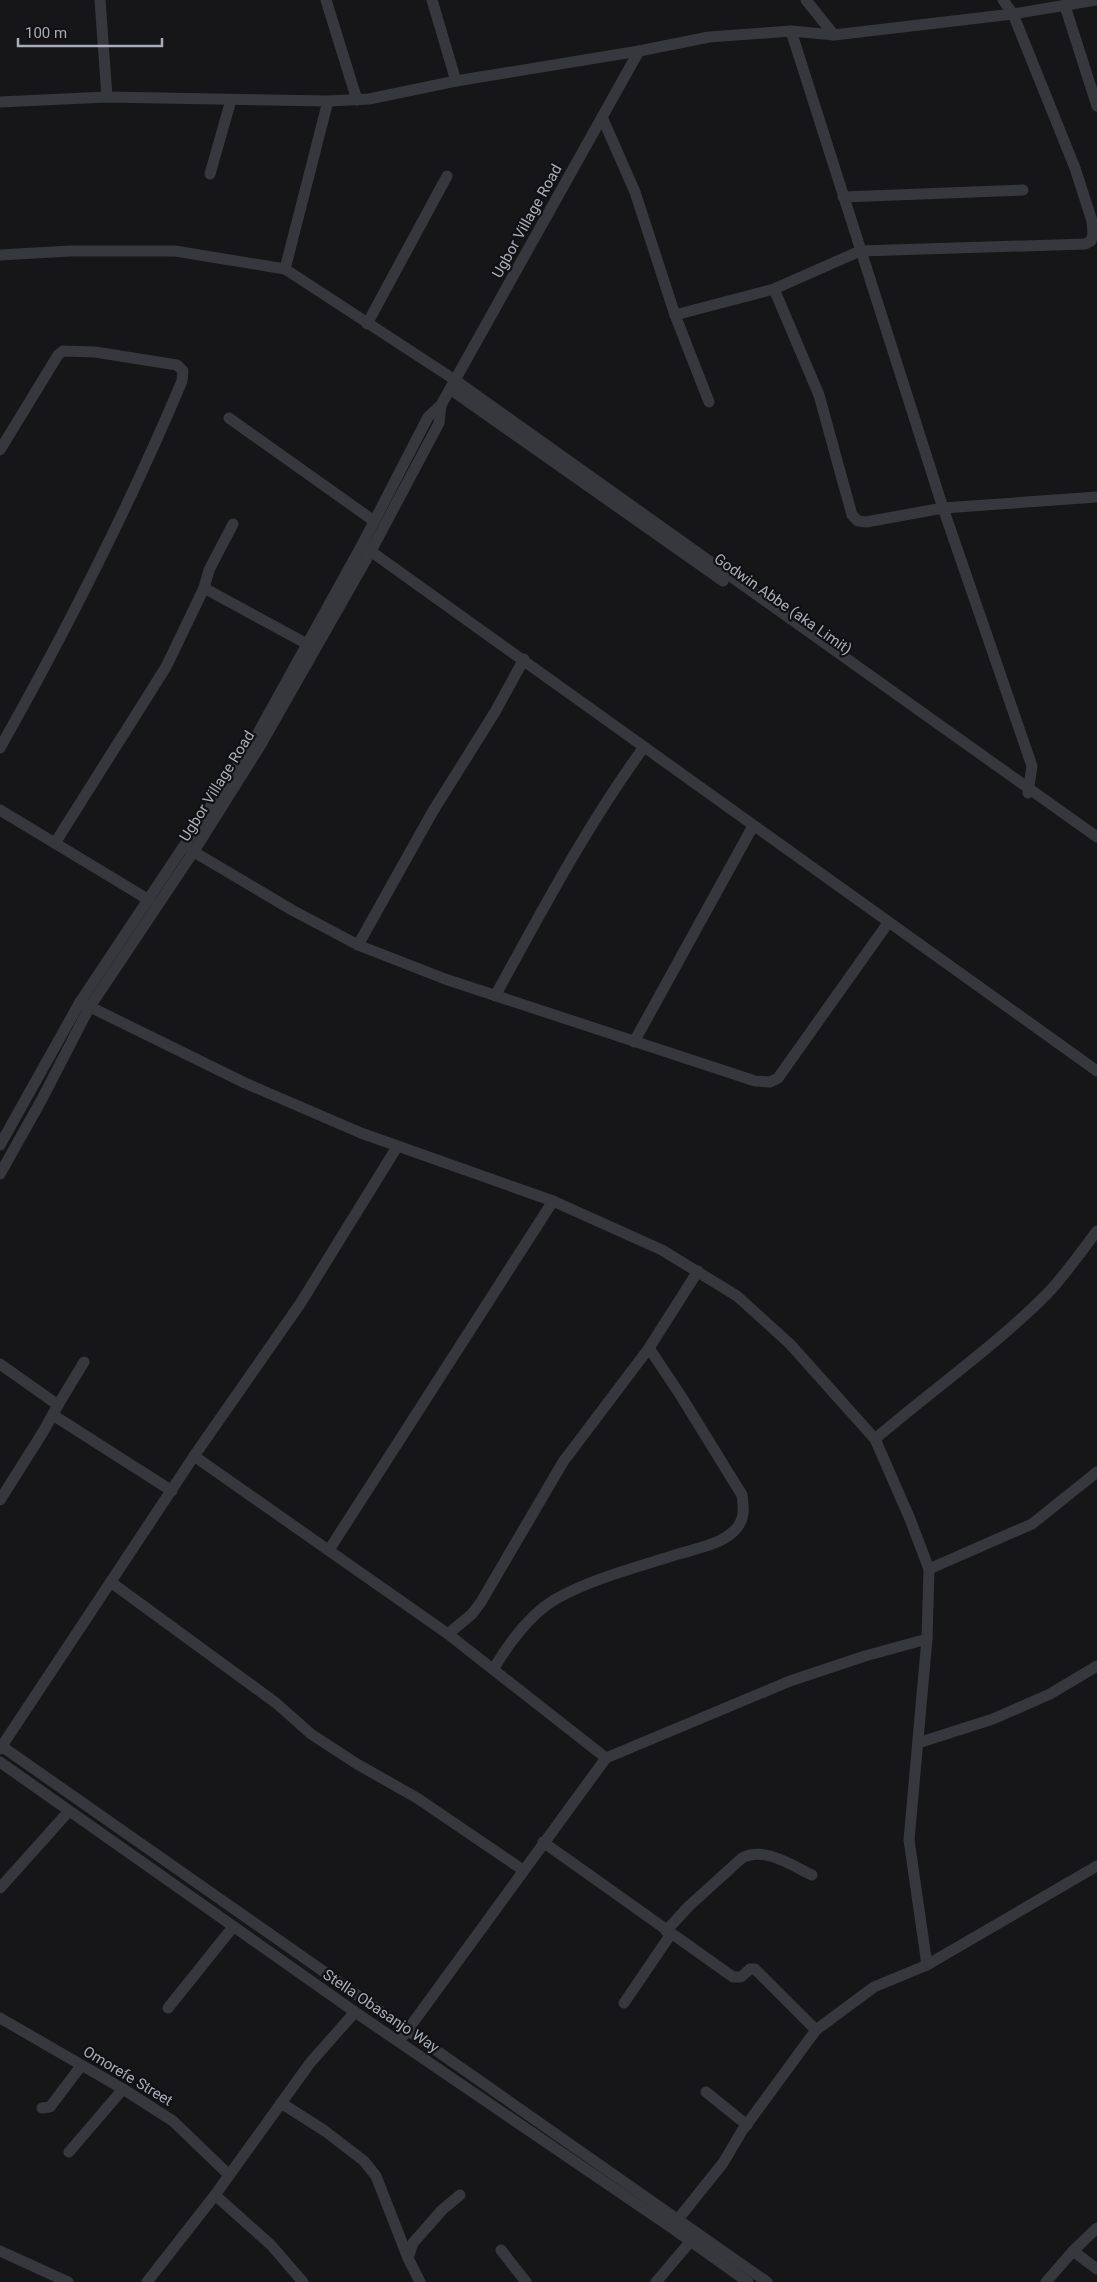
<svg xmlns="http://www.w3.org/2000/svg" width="1097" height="2282" font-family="Roboto,sans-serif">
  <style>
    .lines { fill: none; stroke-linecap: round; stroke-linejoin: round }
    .minor { stroke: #37383d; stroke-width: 11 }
    .labels { text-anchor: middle; stroke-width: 4.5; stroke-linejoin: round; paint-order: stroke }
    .street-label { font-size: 15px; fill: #a8adb8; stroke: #111113 }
  </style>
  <rect width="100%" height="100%" fill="#161618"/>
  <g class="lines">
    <g class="minor">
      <polyline points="100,0 107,97"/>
      <polyline points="326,0 357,100"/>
      <polyline points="432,0 456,81"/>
      <polyline points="806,0 834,35"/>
      <polyline points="1065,6 1097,106"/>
      <polyline points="791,31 943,508 1032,766 1028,793"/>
      <polyline points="0,102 107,97 328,101 369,99 456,81 639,51 709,37 791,31 834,35 1013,14 1096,0"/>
      <polyline points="602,117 635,192 675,315 709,402"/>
      <polyline points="210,174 231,100"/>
      <polyline points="843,197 1023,190"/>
      <polyline points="0,255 70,251 175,251 285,269 455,380 1097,837"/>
      <polyline points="285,269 328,101"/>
      <polyline points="774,289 819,395 852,515 858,521 866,522 943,508 1097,497"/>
      <polyline points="675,315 774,289 860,251 1085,244 1091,241 1093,234 1092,221 1075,168 1013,14 1003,0"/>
      <polyline points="367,324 447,176"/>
      <polyline points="450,389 723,581"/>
      <polyline points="229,418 374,521"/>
      <path d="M0,450L58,355L63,351L95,352L177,365L183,371L182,381C129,507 67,629 0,748"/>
      <polyline points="362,545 1097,1071"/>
      <polyline points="204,588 307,644"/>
      <polyline points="0,810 149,900"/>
      <polyline points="55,843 166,667 204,588 209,570 233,524"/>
      <polyline points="189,849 292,910 358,945 445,979 755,1081 770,1082 778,1078 888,923"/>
      <polyline points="358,945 433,811 495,712 524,659"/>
      <path d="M495,996C542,911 587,825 644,747"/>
      <polyline points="80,1002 245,1083 361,1133 553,1201 662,1250 737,1296 790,1344 875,1439 910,1519 929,1569 927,1639 909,1840 927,1965"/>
      <polyline points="634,1042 753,826"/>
      <polyline points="0,1145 80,1002 253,742 362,545 428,417 441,405 639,51"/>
      <polyline points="0,1174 42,1099 89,1008 194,851 260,746 371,551 439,423 441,405"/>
      <polyline points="0,1364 58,1405 43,1432 0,1500"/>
      <polyline points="58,1405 84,1362"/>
      <polyline points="53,1415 172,1491"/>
      <path d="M875,1439C932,1390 994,1347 1047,1294C1065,1275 1081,1252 1097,1231"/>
      <polyline points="194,1456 448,1634 606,1758"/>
      <polyline points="329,1550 553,1201"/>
      <polyline points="929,1569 1032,1524 1097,1472"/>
      <polyline points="112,1583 276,1703 311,1734 357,1764 417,1798 523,1870"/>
      <polyline points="448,1634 472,1614 481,1602 563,1462 649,1348 698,1271"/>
      <path d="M494,1668C509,1643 528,1616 554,1600C591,1579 634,1568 675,1555C694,1549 720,1545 734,1531C745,1521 744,1508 742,1495L681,1396L649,1348"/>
      <polyline points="918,1743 993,1719 1050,1694 1097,1666"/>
      <polyline points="0,1745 767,2282"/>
      <polyline points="0,1749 194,1456 300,1304 397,1147"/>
      <polyline points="0,1762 355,2012 672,2228 748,2282"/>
      <polyline points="543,1842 733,1977 741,1977 750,1969 755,1969 816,2030"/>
      <polyline points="0,1888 69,1811"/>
      <path d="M666,1931L689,1906L742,1858C764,1846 791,1865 812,1875"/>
      <polyline points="624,2003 671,1934"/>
      <polyline points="168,2008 233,1927"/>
      <polyline points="0,2018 123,2089 173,2121 229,2175"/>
      <polyline points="404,2035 606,1758 790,1681 865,1656 927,1639"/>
      <polyline points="706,2092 747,2125"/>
      <polyline points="281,2103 325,2131 364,2161 376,2176 408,2258 420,2282"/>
      <polyline points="42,2108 50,2107 81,2066"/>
      <polyline points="69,2152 123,2089"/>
      <polyline points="215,2195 271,2245 303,2282"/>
      <polyline points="675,2223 723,2163 742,2131 816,2030 874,1987 927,1965 1097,1866"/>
      <polyline points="501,2250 526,2282"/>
      <polyline points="0,2251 68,2282"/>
      <polyline points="1073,2251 1097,2269"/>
      <polyline points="408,2258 413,2243 442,2210 460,2195"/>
      <polyline points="147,2282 215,2195 310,2063 355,2012"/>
      <polyline points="656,2282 690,2242"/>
      <polyline points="1046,2282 1073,2251 1097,2228"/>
    </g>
  </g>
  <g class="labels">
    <g class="street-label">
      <text transform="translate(527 221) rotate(-61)" y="5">Ugbor Village Road</text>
      <text transform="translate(783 604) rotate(35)" y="5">Godwin Abbe (aka Limit)</text>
      <text transform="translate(217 786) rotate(-58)" y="5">Ugbor Village Road</text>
      <text transform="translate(381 2011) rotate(34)" y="5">Stella Obasanjo Way</text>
      <text transform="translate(128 2076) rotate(31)" y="5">Omorefe Street</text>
    </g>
  </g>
  <path d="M18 38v8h144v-8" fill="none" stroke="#a8adb8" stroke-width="2.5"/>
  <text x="25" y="38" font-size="15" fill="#a8adb8" stroke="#111113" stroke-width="4" paint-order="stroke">100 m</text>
</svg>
